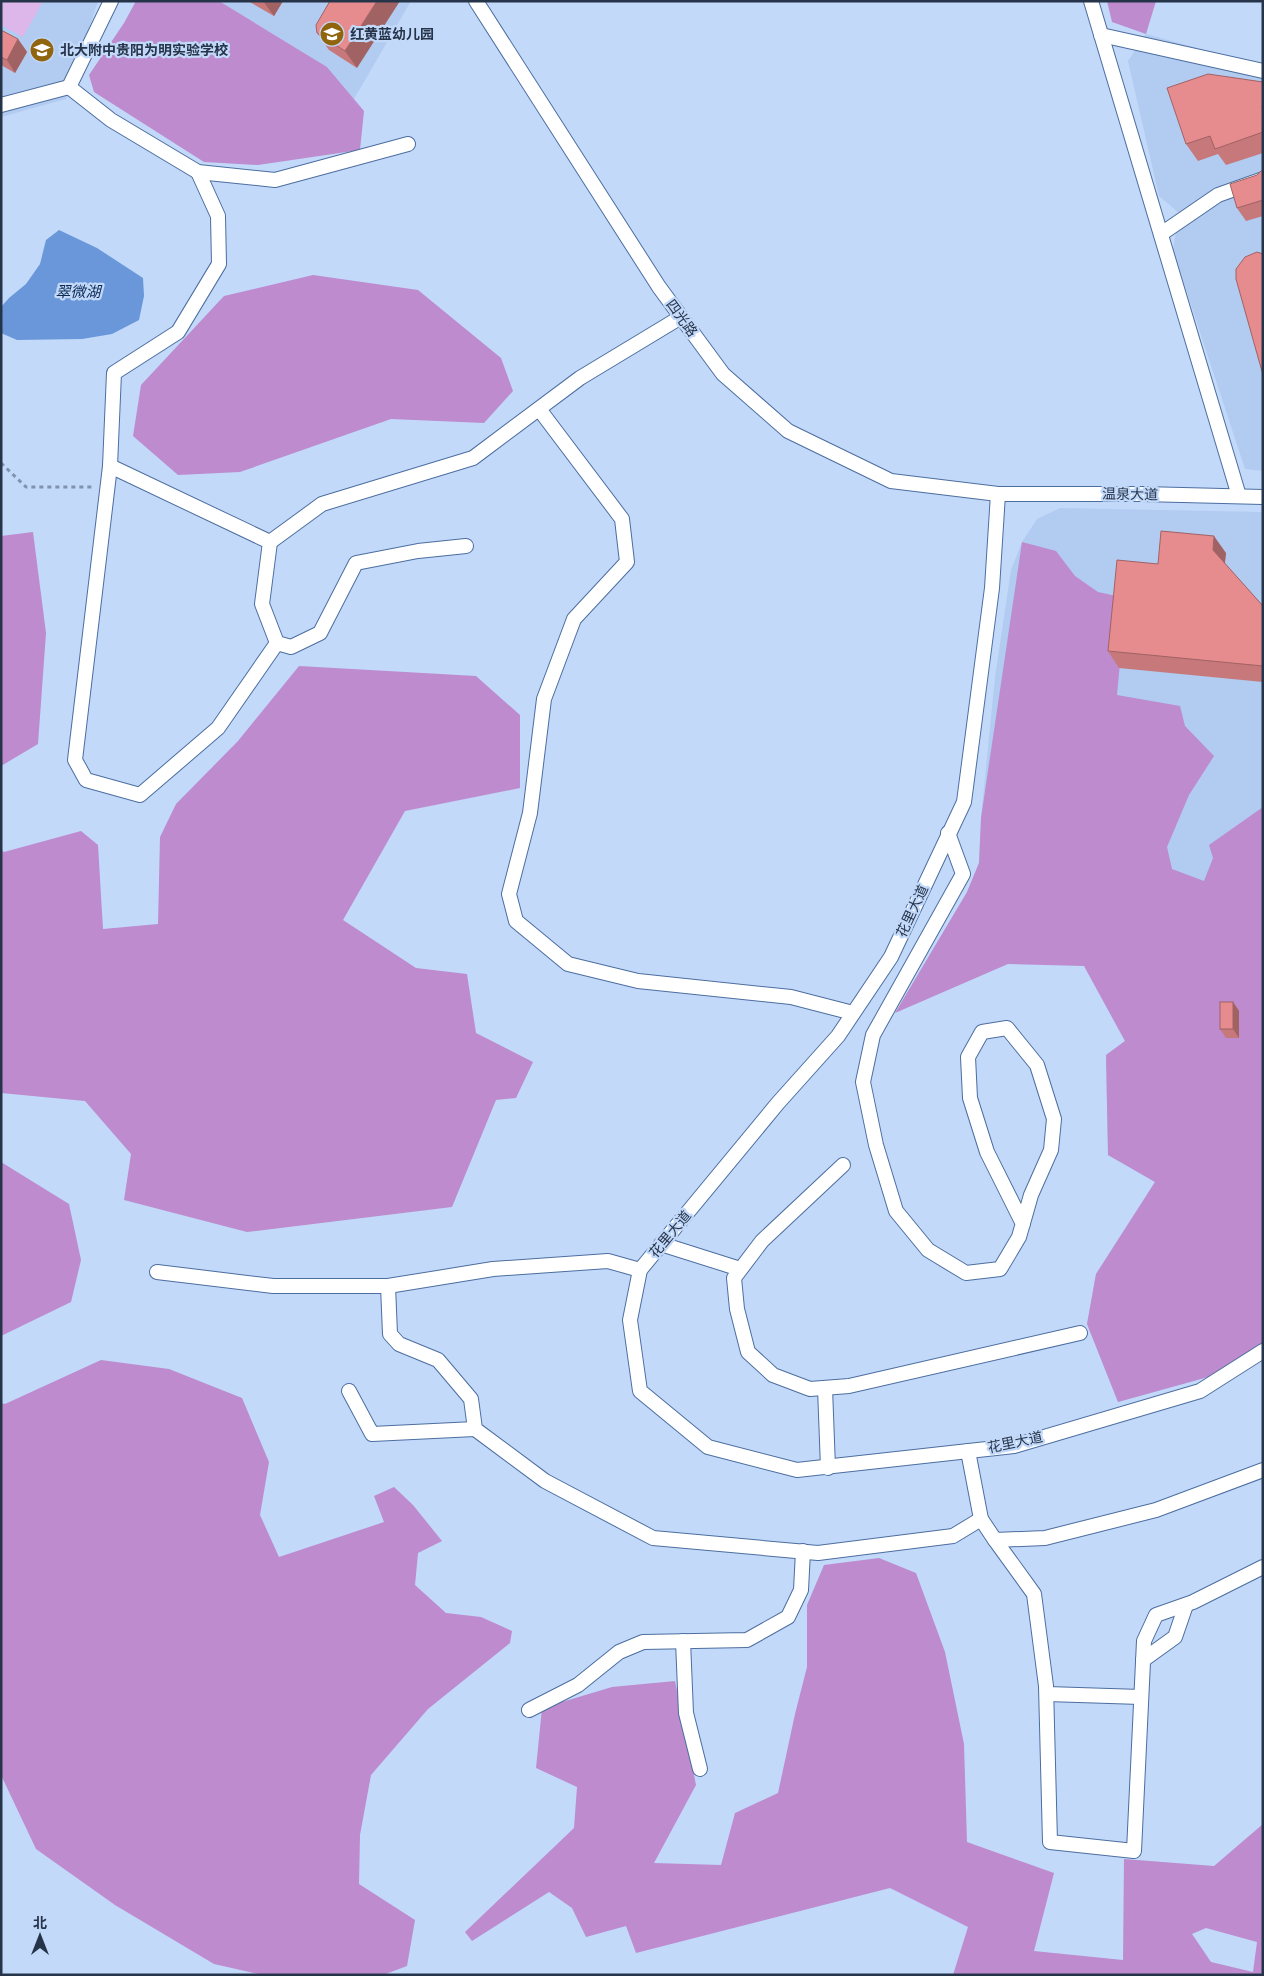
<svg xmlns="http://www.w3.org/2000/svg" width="1264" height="1976" font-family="'DejaVu Sans','Noto Sans SC',sans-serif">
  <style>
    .built { fill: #b2cbf0 }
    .green { fill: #ddb6ea }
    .forest { fill: #bd8bce; fill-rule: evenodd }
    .water { fill: #6997d9 }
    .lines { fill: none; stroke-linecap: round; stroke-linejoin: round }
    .minor-casing { stroke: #4c6e9f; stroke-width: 16 }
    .path { stroke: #8093af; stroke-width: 3; stroke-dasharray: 4 4; stroke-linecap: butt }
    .minor { stroke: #fff; stroke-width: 14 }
    .wall { fill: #c6787b }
    .shaded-wall { fill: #a16264 }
    .building { fill: #e68c8f; stroke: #a16264 }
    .labels { text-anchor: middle; stroke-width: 4.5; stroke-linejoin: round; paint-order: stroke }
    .poi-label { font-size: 14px; font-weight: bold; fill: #26344a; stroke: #c2d9fa; text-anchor: start }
    .street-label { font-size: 14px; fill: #26344a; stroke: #c2d9fa }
    .water-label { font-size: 15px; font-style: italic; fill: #0c2a54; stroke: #c2d9fa }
  </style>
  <rect width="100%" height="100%" fill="#c2d9fa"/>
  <g class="built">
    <polygon points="1,1 98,1 66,99 1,117"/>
    <polygon points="219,1 411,1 354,99 327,67"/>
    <polygon points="1146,34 1263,66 1263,471 1245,469 1173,250 1179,213 1159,196 1128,61"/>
    <polygon points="1060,508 1263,512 1263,1343 1208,1377 1118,1402 1087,1324 1096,1274 1155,1182 1108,1155 1106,1055 1125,1041 1084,966 967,892 979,863 981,818 995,677 1011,570 1022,542 1037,519"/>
  </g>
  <polygon class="green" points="1,1 43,1 23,37 1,25"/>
  <g class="forest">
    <polygon points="136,1 219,1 327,67 364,111 360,150 258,165 204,162 94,92 89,75 124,23"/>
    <polygon points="1107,1 1156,1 1146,34 1112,22"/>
    <polygon points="313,275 418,290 501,358 513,391 484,423 391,419 240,472 178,475 133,436 141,385 224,296"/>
    <polygon points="33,532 46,633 38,744 1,766 1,536"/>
    <polygon points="1022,542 1056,551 1075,576 1098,592 1126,598 1117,695 1180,706 1185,726 1214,756 1189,795 1167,847 1172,869 1204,881 1213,858 1209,845 1263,807 1263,1343 1208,1377 1118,1402 1087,1324 1096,1274 1155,1182 1108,1155 1106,1055 1125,1041 1084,966 1008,964 895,1013 967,892 979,863 981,818"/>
    <polygon points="299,666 476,676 520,715 520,788 405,811 343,920 416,968 467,974 476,1033 533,1062 516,1098 496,1100 452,1207 247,1232 124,1200 131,1154 85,1101 1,1093 1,850 4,852 81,831 98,845 103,929 158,924 160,837 176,804 238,741"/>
    <polygon points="1,1162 69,1204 81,1260 71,1302 1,1336"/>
    <polygon points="101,1360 169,1369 242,1398 269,1462 260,1515 279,1557 384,1522 374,1496 394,1487 413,1505 442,1541 418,1553 415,1585 446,1613 481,1617 512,1631 510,1643 428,1709 371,1775 360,1835 359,1884 415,1920 407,1966 383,1975 263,1975 214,1964 115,1905 36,1849 1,1775 1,1403 5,1404"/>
    <path d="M879,1558L916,1573L945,1652L964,1744L967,1842L1054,1873L1034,1951L1123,1960L1124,1859L1214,1866L1263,1824V1975H953L968,1927L890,1888L636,1953L626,1926L586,1937L572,1908L549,1892L472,1941L465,1932L574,1828L577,1787L536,1768L542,1708L612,1687L675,1681L696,1785L654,1863L721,1865L735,1813L778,1793L795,1714L807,1667V1605L824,1565ZM1206,1928L1257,1942L1253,1972L1211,1962L1192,1934Z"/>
  </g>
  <polygon class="water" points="59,230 97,248 143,278 144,296 139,320 112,334 82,339 17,340 1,333 1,307 9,298 26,284 40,264 46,240"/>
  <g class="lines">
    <defs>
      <g id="minor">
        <polyline points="476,1 659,287 723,374 788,431 891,481 998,494 1142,494 1263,497"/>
        <polyline points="1091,1 1239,496"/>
        <polyline points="1101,35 1263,71"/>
        <polyline points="69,87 111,120 198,172 275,180 408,144"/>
        <polyline points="1,105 69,87 111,1"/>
        <polyline points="198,172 218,216 219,264 178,332 114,373 110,466 75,760 86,780 140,795 218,728 277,643"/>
        <polyline points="1161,234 1218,195 1263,179"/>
        <polyline points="539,409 622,519 627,562 574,619 544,699 530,813 509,894 516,921 568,964 638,981 791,997 853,1013"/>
        <polyline points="110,466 270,542 322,504 473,458 580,378 681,317"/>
        <polyline points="998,494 992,588 964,802 891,957 838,1036 778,1103 640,1270 630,1320 640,1391 708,1447 797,1470 1014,1446 1200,1391 1263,1351"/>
        <polyline points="270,542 262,604 277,643 291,647 320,633 356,563 418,551 466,546"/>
        <polyline points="948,833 963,874 873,1035 863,1082 876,1145 896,1211 928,1250 966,1273 1000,1269 1019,1237 1031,1195 1051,1150 1054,1119 1037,1065 1007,1028 982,1032 968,1057 970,1098 987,1152 1023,1224"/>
        <polyline points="843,1165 762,1241 734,1278 737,1309 748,1352 773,1375 810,1389 849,1386 1080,1333"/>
        <polyline points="661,1244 740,1269"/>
        <polyline points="157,1272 273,1286 388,1286 493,1269 608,1261 640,1270"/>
        <polyline points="388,1286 390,1334 399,1344 438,1360 471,1399 475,1429 545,1481 653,1538 818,1553 953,1536 981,1519"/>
        <polyline points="825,1388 828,1468"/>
        <polyline points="349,1391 372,1434 475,1429"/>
        <polyline points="968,1451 981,1519 995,1540 1045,1538 1156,1510 1263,1470"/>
        <polyline points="995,1540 1034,1594 1046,1686 1050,1842 1134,1851 1144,1641 1156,1615 1193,1602 1263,1567"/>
        <polyline points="683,1641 686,1713 700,1769"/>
        <polyline points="1143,1660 1175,1637 1186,1605"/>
        <polyline points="1047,1694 1141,1697"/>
        <polyline points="529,1710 578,1685 619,1652 643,1642 747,1640 788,1617 801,1590 803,1551"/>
      </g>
    </defs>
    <use href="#minor" class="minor-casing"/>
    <polyline class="path" points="1,463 26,487 94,487"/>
    <use href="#minor" class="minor"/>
  </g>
  <g class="wall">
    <polygon points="248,1 283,1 274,16"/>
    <polygon points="330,1 357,68 329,50 317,33"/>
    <polygon points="1,30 18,39 27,52 15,73 1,65"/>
    <polygon points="1263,82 1263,153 1226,165 1218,154 1198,161 1186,144"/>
    <polygon points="1263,171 1263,216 1246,221 1237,208 1257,175"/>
    <polygon points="1226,553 1225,564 1263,606 1263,682 1119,668 1108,651 1158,564"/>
    <polygon points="1233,1002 1239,1011 1239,1038 1226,1038 1220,1029"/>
  </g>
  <g class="shaded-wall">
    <polygon points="263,1 283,1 274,16"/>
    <polygon points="377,1 400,1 357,68 345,51"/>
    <polygon points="18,39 27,52 15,73 7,60"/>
    <polygon points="1214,536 1226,553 1224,567 1213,550"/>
    <polygon points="1233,1002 1239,1011 1239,1038 1233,1029"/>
  </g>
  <g class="building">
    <polygon points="330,1 377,1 345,51 317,33 316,25"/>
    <polygon points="1,30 18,39 7,60 1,57"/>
    <polygon points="1208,74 1263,82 1263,102 1262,108 1263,108 1263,132 1215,149 1210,136 1186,144 1167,88"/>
    <polygon points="1261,171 1263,171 1263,200 1237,208 1230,184 1257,175"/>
    <polygon points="1257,252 1263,254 1263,375 1236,279 1236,269 1245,257"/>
    <polygon points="1161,531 1214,536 1213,550 1263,606 1263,666 1108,651 1117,560 1158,564"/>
    <rect x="1220" y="1002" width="13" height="27"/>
  </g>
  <defs>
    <symbol id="school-disc" viewBox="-11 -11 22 22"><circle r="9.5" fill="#90650e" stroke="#c2d9fa"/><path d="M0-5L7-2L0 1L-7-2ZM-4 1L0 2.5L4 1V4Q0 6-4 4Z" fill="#fff"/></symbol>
  </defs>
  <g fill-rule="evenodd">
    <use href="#school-disc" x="318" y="20" width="28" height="28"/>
    <use href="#school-disc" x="28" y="36" width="28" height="28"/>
  </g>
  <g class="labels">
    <g class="poi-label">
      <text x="350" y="39">红黄蓝幼儿园</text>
      <text x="60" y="55">北大附中贵阳为明实验学校</text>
    </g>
    <g class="street-label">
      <text transform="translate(682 318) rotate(54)" y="5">四光路</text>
      <text transform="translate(1130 494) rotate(1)" y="5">温泉大道</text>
      <text transform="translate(912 911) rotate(-65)" y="5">花里大道</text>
      <text transform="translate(670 1234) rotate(-50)" y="5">花里大道</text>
      <text transform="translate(1015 1442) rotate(-12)" y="5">花里大道</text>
    </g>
    <g class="water-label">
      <text x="78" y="297">翠微湖</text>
    </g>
  </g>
  <rect width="1264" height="1976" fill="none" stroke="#26344a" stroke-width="5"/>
  <g transform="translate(40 1936)" stroke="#c2d9fa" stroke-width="4" paint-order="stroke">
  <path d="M0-4L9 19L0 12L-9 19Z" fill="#26344a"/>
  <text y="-8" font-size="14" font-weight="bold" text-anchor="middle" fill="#26344a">北</text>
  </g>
</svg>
